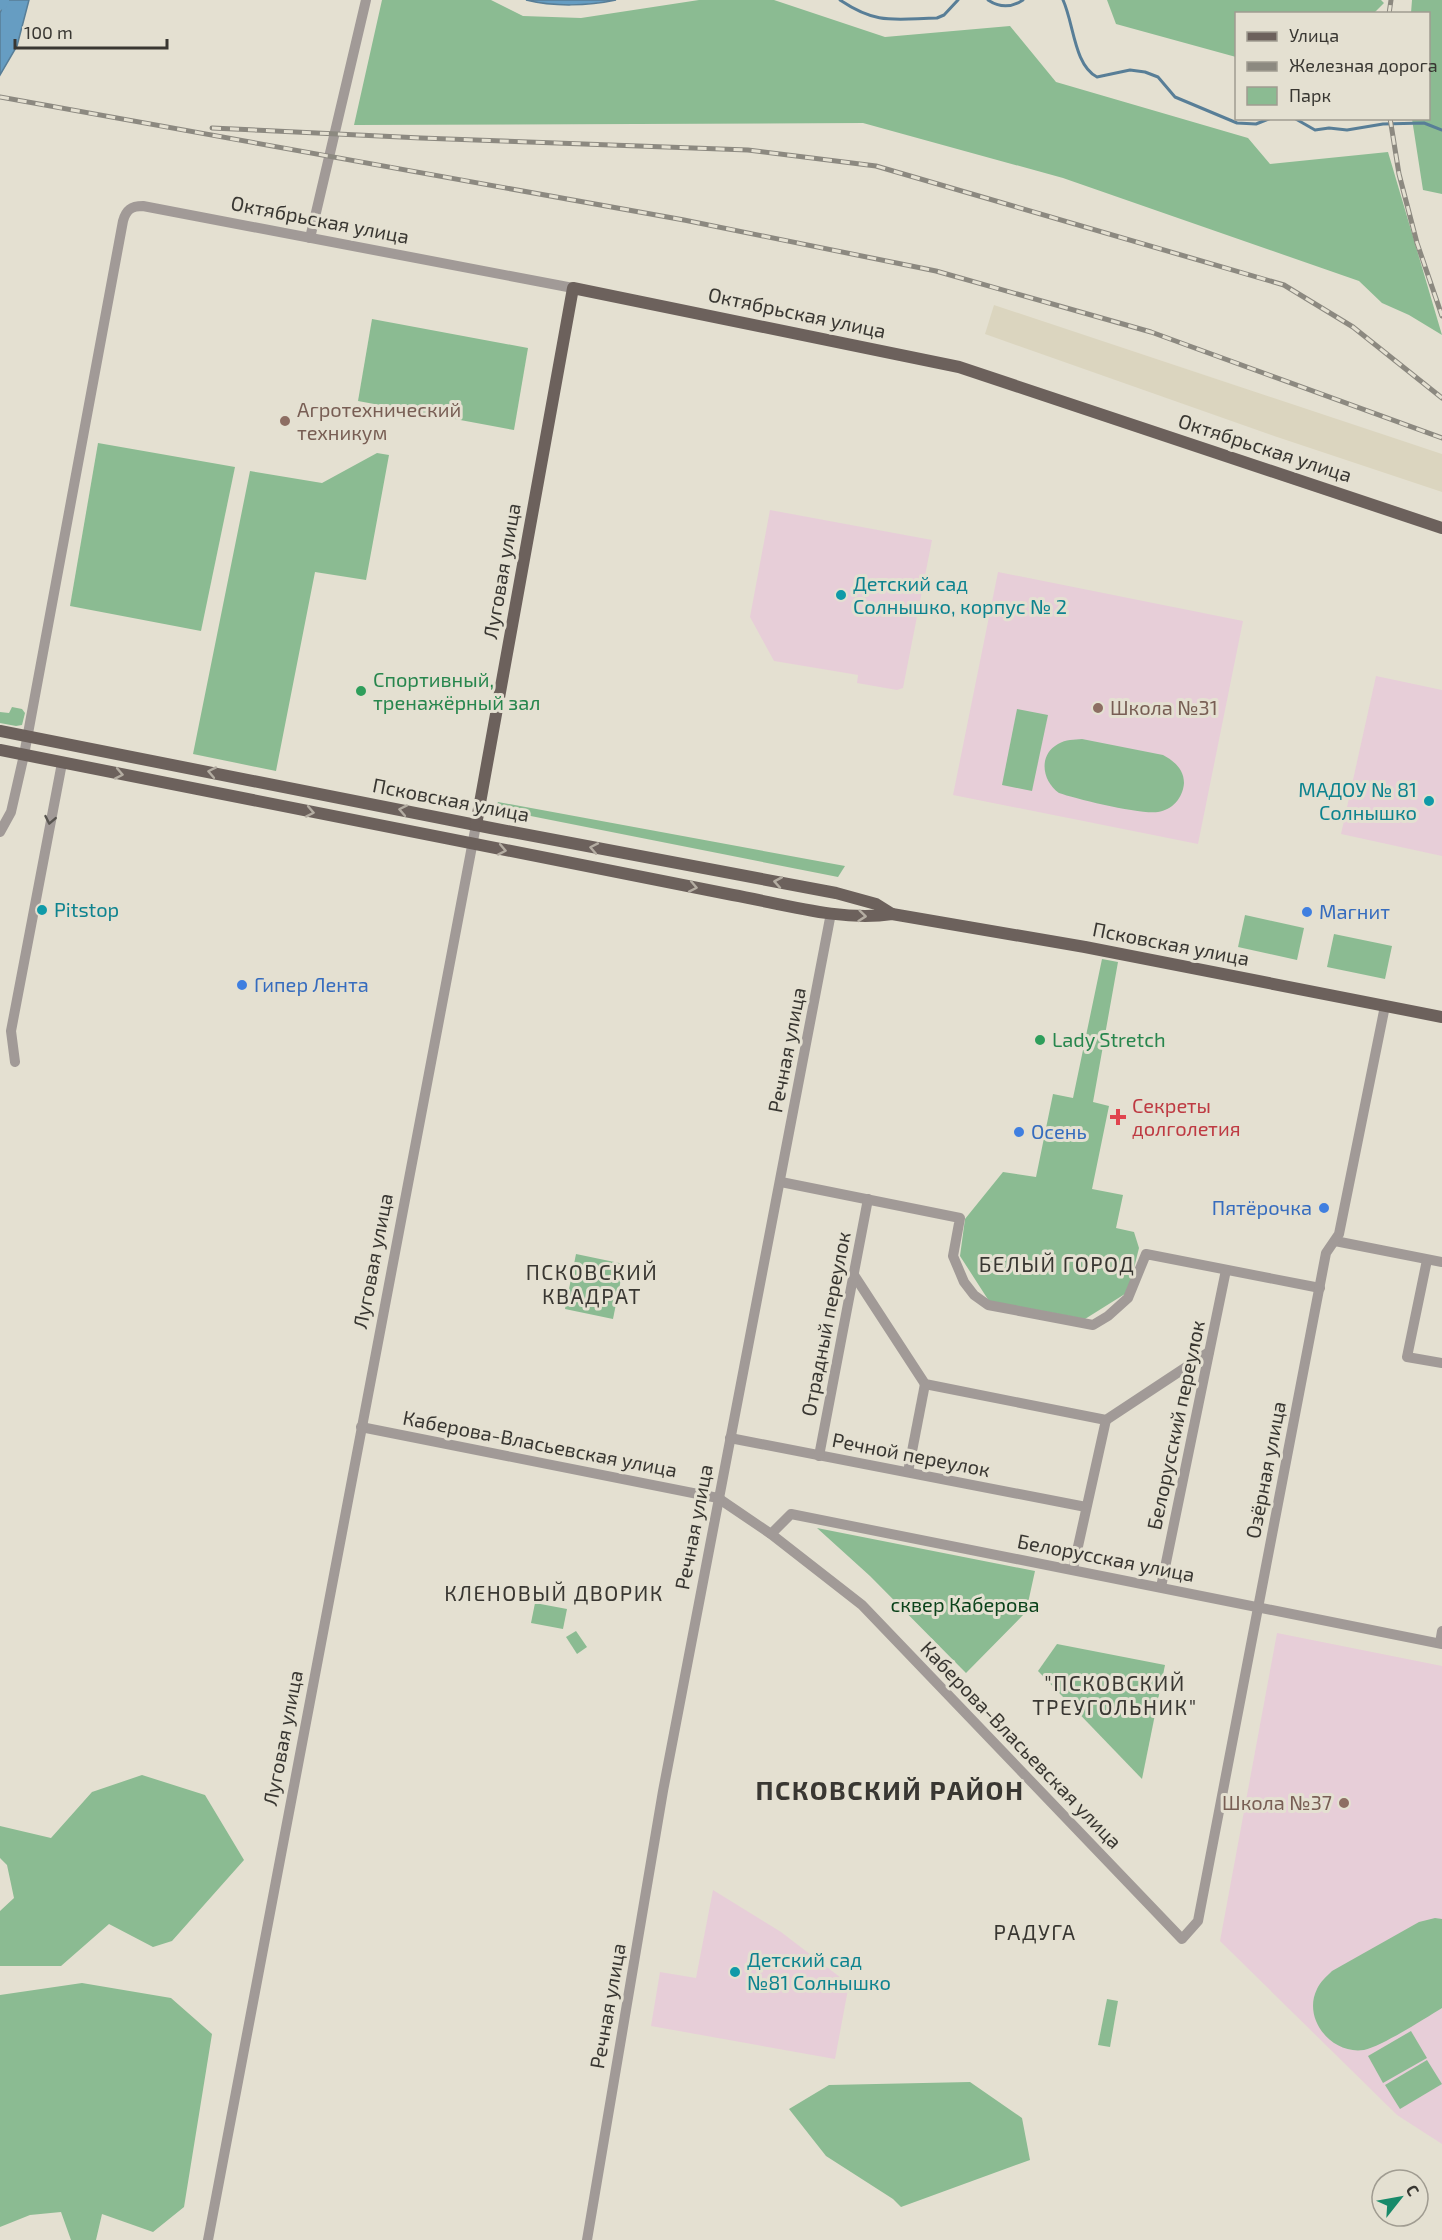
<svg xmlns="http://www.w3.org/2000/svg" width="1442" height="2240" font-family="'Exo 2',sans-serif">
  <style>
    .built { fill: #dbd5bf }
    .education { fill: #e7ced8 }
    .green { fill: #8bbb92 }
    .water { fill: #669dc2; stroke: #587e97; stroke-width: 1.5 }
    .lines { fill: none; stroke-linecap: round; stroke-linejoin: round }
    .stream { stroke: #587e97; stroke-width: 3 }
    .river { stroke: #669dc2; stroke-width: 18 }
    .minor { stroke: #a19a97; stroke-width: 10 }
    .major { stroke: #6c615c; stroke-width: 12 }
    .rail-casing { stroke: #8c8980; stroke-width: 5 }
    .rail { stroke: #e4e0d1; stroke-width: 3; stroke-dasharray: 9; stroke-linecap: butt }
    .oneway { stroke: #b4ada2 }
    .oneway2 { stroke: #585550 }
    .education-dot { fill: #8d6e63; stroke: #e4e0d1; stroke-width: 2 }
    .culture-dot { fill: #0f9aa8; stroke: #e4e0d1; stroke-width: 2 }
    .leisure-dot { fill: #2e9e5b; stroke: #e4e0d1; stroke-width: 2 }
    .shop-dot { fill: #3f7fe0; stroke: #e4e0d1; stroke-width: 2 }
    .health-dot { fill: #e0444e; stroke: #e4e0d1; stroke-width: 2 }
    .labels { text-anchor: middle; stroke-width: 6; stroke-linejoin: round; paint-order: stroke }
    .street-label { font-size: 20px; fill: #393732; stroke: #e4e0d1 }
    .education-label { font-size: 20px; fill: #785e54; stroke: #e4e0d1; text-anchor: start }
    .culture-label { font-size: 20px; fill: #0d838f; stroke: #e4e0d1; text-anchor: start }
    .leisure-label { font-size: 20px; fill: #27864d; stroke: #e4e0d1; text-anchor: start }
    .shop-label { font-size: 20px; fill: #366cbe; stroke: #e4e0d1; text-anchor: start }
    .health-label { font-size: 20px; fill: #be3a42; stroke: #e4e0d1; text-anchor: start }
    .park-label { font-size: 20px; fill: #0a421a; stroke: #e4e0d1 }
    .neighbourhood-label { font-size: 21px; letter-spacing: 1.5px; fill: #393732; stroke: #e4e0d1 }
    .district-label { font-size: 26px; font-weight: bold; letter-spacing: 1.5px; fill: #393732; stroke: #e4e0d1 }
  </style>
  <rect width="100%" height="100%" fill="#e4e0d1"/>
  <polygon class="built" points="994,305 1442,454 1442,492 1277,437 985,334"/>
  <g class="education">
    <polygon points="770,510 932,540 903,688 897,690 857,683 858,675 774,661 750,617"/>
    <polygon points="998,572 1243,621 1198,844 953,795"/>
    <polygon points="1376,676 1442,690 1442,856 1341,834"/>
    <polygon points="1277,1633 1442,1666 1442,2144 1397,2115 1220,1941"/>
    <polygon points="713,1890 781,1932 849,1984 835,2059 651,2026 660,1972 696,1978"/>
  </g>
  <g class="green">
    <polygon points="382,0 491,0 523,16 581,18 699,0 774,0 885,37 1010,26 1056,82 1248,138 1270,164 1388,152 1442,335 1409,315 1382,303 1359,281 1063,178 863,123 354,125"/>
    <polygon points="1107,0 1381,0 1384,3 1374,13 1236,14 1236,57 1116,24"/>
    <polygon points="1412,0 1442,0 1442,194 1423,190 1412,119 1428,118 1428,14 1411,13"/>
    <polygon points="372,319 528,348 514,430 358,401"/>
    <polygon points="98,443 235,467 201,631 70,606"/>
    <polygon points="377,453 389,455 366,580 315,572 276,771 193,754 250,471 322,483"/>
    <polygon points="12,707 22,709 25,713 22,725 16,726 0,723 0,712 9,713"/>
    <polygon points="1017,709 1048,715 1032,791 1002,785"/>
    <path d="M1082,739L1163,755C1174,761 1184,769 1184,783C1183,798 1172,810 1158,812C1142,815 1076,799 1059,793C1042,781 1038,755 1058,744C1066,739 1074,740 1082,739Z"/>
    <polygon points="498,802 845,866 838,877 495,809"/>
    <polygon points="1245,915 1304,928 1297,960 1238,947"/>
    <polygon points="1334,934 1392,946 1385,979 1327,967"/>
    <polygon points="1102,959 1118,962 1093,1102 1109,1106 1092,1189 1123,1195 1116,1228 1134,1232 1139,1248 1128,1292 1085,1319 989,1301 960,1256 965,1219 1003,1172 1036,1177 1053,1094 1073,1098"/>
    <polygon points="576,1254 624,1264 613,1319 565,1309"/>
    <polygon points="817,1528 1035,1571 1026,1612 966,1673 870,1576"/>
    <polygon points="535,1603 567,1609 563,1629 531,1623"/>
    <polygon points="576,1631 587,1647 577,1654 566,1637"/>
    <polygon points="1057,1644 1165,1665 1142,1779 1038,1671"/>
    <polygon points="142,1775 205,1795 244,1860 172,1941 153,1947 109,1924 61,1966 0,1966 0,1911 14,1898 7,1865 0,1858 0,1826 51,1838 92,1792"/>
    <path d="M1435,1918L1442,1919V2008C1424,2019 1382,2046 1364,2050C1332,2055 1302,2019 1317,1989C1320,1982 1327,1976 1332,1971L1419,1922Z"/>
    <polygon points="82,1983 171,1998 212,2034 184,2207 153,2232 102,2214 96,2240 71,2240 61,2212 30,2215 0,2227 0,1995"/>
    <polygon points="1107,1999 1118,2001 1110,2047 1098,2045"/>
    <polygon points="1411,2031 1427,2058 1383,2083 1368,2056"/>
    <polygon points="1427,2060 1442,2084 1400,2109 1385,2085"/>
    <polygon points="970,2082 1022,2118 1030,2160 901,2207 893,2199 826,2156 789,2109 829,2085"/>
  </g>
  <g class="water">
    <polygon points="5,0 29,0 17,46 0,75 0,13"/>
    <path d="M526,0H616C588,6 554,7 526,0Z"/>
  </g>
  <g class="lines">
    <g class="stream">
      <path d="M840,0C877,25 894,19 937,18L944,15L958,0"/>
      <path d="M988,0C1000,8 1011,8 1023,0"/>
      <path d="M1063,0C1074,24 1074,65 1097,77L1130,70L1145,72L1158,77L1175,97L1237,123L1256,124L1271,118"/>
      <polyline points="1294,118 1315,130 1329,128 1347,130 1383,124 1424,123 1442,130"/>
    </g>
    <polyline class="river" points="0,1 0,0"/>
    <g class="minor">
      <polyline points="310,238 366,0"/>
      <path d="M0,832L11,812L24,755L123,221C126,210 131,206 143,206L573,288"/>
      <polyline points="15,1062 11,1031 62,763"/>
      <polyline points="781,1182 960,1218 953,1256 964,1282 974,1295 988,1305 1093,1325 1108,1316 1128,1298 1146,1254 1320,1288"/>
      <polyline points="1335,1241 1442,1262"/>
      <polyline points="1427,1260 1407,1357 1442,1363"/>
      <polyline points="854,1275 925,1384 1106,1420 1209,1352"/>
      <polyline points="361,1427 718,1498 771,1534 862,1605 1182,1939 1198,1921 1326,1253 1339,1234 1385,1006"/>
      <polyline points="730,1438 1086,1507"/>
      <polyline points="819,1456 868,1199"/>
      <polyline points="908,1472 925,1384"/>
      <polyline points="771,1534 791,1514 1442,1644"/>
      <polyline points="1073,1569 1106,1420"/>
      <polyline points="1161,1587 1226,1270"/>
      <polyline points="1440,1643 1442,1631"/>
      <polyline points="208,2240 476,825"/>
      <polyline points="587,2240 663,1791 831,913"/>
    </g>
    <g class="major">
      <polyline points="0,731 491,828 836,893 876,904 892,914"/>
      <path d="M0,750L733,895C783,904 842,922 892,914L1085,947L1442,1017"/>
      <polyline points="476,825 573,288 959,367 1442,528"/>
    </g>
    <defs>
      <g id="rail">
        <polyline points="1389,14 1391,0"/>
        <polyline points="0,97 684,220 936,271 1151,332 1442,438"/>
        <polyline points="1390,118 1399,174 1417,243 1442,316"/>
        <polyline points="212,128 421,138 748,150 876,166 1284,285 1353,327 1442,398"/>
      </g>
    </defs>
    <use href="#rail" class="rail-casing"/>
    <use href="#rail" class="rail"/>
  </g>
  <defs><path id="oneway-chevron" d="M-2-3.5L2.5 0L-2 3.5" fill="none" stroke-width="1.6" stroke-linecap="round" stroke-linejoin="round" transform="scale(1.5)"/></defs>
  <g class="oneway">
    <use href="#oneway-chevron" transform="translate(212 772) rotate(-169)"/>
    <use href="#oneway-chevron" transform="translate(119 774) rotate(11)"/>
    <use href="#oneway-chevron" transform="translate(403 810) rotate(-169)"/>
    <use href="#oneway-chevron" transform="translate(310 812) rotate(11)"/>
    <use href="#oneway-chevron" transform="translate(594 848) rotate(-169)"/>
    <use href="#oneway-chevron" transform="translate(502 850) rotate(11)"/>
    <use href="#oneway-chevron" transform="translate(778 882) rotate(-170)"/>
    <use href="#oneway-chevron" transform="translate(693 887) rotate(11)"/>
    <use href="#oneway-chevron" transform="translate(862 916) rotate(6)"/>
  </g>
  <use class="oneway2" href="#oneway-chevron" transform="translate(50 820) rotate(101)"/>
  <g class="education-dot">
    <circle cx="285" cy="421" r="6"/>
    <circle cx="1098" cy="708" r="6"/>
    <circle cx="1344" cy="1803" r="6"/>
  </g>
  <g class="culture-dot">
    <circle cx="841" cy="595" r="6"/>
    <circle cx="1429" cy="801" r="6"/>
    <circle cx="42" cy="910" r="6"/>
    <circle cx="735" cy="1972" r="6"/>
  </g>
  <g class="leisure-dot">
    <circle cx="361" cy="691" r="6"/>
    <circle cx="1040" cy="1040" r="6"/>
  </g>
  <g class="shop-dot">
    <circle cx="1307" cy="912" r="6"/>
    <circle cx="242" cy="985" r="6"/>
    <circle cx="1019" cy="1132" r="6"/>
    <circle cx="1324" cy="1208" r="6"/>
  </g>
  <path class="health-dot" d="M1115 1108h6v6h6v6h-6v6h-6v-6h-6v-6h6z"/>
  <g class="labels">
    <g class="street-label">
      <text transform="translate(320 220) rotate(11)" y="7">Октябрьская улица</text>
      <text transform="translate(797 313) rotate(12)" y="7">Октябрьская улица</text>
      <text transform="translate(1265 448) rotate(18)" y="7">Октябрьская улица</text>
      <text transform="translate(502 571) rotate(-80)" y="7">Луговая улица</text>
      <text transform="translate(451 800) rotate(11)" y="7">Псковская улица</text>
      <text transform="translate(1171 944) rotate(11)" y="7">Псковская улица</text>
      <text transform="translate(787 1050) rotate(-79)" y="7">Речная улица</text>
      <text transform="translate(373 1261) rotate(-79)" y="7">Луговая улица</text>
      <text transform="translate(826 1324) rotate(-79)" y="7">Отрадный переулок</text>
      <text transform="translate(1176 1425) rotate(-78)" y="7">Белорусский переулок</text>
      <text transform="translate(540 1444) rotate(11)" y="7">Каберова-Власьевская улица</text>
      <text transform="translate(911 1455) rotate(11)" y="7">Речной переулок</text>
      <text transform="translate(1266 1470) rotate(-79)" y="7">Озёрная улица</text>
      <text transform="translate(694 1527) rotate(-79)" y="7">Речная улица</text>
      <text transform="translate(1106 1558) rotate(11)" y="7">Белорусская улица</text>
      <text transform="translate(283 1738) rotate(-79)" y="7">Луговая улица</text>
      <text transform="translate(1021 1745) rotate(46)" y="7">Каберова-Власьевская улица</text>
      <text transform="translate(608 2006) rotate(-80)" y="7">Речная улица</text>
    </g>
    <g class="education-label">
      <text x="297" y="417">Агротехнический<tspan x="297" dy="23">техникум</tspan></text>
      <text x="1110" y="715">Школа №31</text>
      <text x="1332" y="1810" text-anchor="end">Школа №37</text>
    </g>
    <g class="culture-label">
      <text x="853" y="591">Детский сад<tspan x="853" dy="23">Солнышко, корпус № 2</tspan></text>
      <text x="1417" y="797" text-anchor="end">МАДОУ № 81<tspan x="1417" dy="23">Солнышко</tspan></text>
      <text x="54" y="917">Pitstop</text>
      <text x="747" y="1967">Детский сад<tspan x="747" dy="23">№81 Солнышко</tspan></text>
    </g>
    <g class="leisure-label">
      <text x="373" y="687">Спортивный,<tspan x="373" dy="23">тренажёрный зал</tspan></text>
      <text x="1052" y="1047">Lady Stretch</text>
    </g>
    <g class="shop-label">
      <text x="1319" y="919">Магнит</text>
      <text x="254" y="992">Гипер Лента</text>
      <text x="1031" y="1139">Осень</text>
      <text x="1312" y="1215" text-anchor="end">Пятёрочка</text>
    </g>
    <g class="health-label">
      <text x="1132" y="1113">Секреты<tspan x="1132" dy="23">долголетия</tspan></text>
    </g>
    <g class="park-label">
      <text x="965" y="1612">сквер Каберова</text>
    </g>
    <g class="neighbourhood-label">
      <text x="1057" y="1272">БЕЛЫЙ ГОРОД</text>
      <text x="592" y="1280">ПСКОВСКИЙ<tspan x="592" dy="24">КВАДРАТ</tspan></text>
      <text x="554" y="1601">КЛЕНОВЫЙ ДВОРИК</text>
      <text x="1115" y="1691">"ПСКОВСКИЙ<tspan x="1115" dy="24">ТРЕУГОЛЬНИК"</tspan></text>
      <text x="1035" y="1940">РАДУГА</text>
    </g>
    <g class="district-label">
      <text x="890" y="1800">ПСКОВСКИЙ РАЙОН</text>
    </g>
  </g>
  <rect x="1235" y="12" width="195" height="108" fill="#e4e0d1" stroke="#a09c91" stroke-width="1.5"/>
  <rect x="1247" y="32" width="30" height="9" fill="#6c615c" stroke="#a09c91" stroke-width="1.5"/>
  <text x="1289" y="42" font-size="18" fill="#393732">Улица</text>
  <rect x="1247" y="62" width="30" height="9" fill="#8c8980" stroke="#a09c91" stroke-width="1.5"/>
  <text x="1289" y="72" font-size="18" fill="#393732">Железная дорога</text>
  <rect x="1247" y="87" width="30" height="18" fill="#8bbb92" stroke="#a09c91" stroke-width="1.5"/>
  <text x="1289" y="102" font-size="18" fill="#393732">Парк</text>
  <g transform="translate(1400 2198) rotate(59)"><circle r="28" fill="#e4e0d1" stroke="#a09c91" stroke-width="1.5"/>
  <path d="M0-4.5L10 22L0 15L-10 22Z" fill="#188a6a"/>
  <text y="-9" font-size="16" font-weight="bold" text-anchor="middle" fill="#393732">С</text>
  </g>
  <path d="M15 39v9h152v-9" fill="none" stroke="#393732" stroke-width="3"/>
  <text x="24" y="39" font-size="18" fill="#393732" stroke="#e4e0d1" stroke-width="4.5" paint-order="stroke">100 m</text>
</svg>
